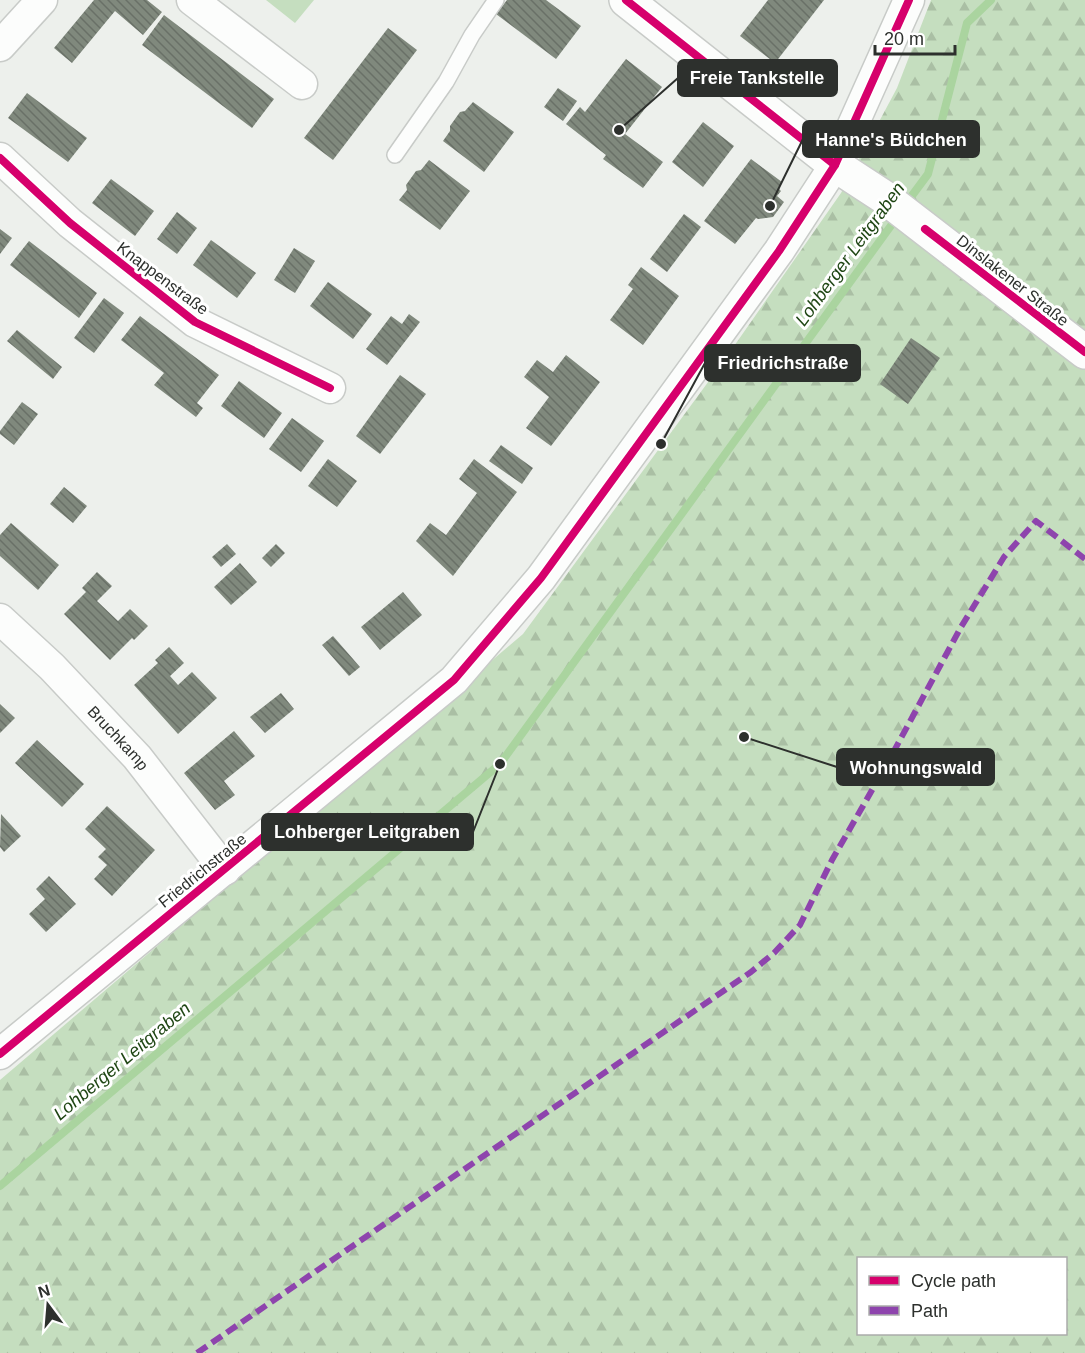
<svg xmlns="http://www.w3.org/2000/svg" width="1085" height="1353" font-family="Helvetica,sans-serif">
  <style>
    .green { fill: #c5debf }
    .forest { fill: url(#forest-firs); fill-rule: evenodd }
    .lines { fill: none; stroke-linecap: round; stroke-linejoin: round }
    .stream { stroke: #aad49f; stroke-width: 8 }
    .building { fill: url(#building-back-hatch) }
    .service-casing { stroke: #c8cbc8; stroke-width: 18 }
    .minor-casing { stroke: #c8cbc8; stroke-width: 33 }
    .secondary-casing { stroke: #c8cbc8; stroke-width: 36 }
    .service { stroke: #fcfdfc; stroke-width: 15 }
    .minor { stroke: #fcfdfc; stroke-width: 30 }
    .secondary { stroke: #fcfdfc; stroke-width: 33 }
    .quiet { stroke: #8e44ad; stroke-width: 6; stroke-dasharray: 12 6; stroke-linecap: butt }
    .cycleway-casing { stroke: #fff; stroke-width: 11 }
    .cycleway { stroke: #d6006c; stroke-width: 8 }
    .labels { text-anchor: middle; stroke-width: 6; stroke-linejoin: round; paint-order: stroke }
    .street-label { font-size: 16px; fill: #2d302d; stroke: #fff }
    .water-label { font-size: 18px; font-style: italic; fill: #1f4614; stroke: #fff }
    .leader { fill: none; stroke: #2d302d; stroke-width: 2 }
    .callout-dot { fill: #2d302d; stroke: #fff; stroke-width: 2 }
    .callout { fill: #2d302d; stroke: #2d302d; stroke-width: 2 }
    .callout-label { font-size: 18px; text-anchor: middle; font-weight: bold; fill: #fff }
  </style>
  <defs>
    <pattern id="forest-firs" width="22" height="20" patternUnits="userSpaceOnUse" patternTransform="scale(1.5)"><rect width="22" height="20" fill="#c5debf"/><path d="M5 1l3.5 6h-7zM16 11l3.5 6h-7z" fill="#aabfa4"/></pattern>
    <pattern id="building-back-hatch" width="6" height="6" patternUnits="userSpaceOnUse" patternTransform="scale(1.5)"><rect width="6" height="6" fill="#80897d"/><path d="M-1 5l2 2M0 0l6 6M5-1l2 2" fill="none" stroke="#697067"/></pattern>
  </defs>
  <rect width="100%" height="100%" fill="#edf0ec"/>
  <polygon class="green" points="266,0 314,0 295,23"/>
  <path class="forest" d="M931,0H1085V1353H0V1080L523,634L725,359L841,193L897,88ZM858,1258H1066V1334H858Z"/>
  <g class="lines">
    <g class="stream">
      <polyline points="905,205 928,174 967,23 991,0"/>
      <polyline points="0,1186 500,764 898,216"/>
    </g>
  </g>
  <g class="building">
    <polygon points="94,0 147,0 162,12 143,35 115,11 72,63 54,48"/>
    <polygon points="507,0 546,0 581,26 556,59 496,14"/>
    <polygon points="768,0 824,0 775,63 740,36"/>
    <polygon points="164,15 274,99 252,128 142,45"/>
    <polygon points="388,28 417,50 333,160 304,138"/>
    <polygon points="626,59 662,87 625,134 663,162 643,188 603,159 606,155 566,124 580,107 585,112"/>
    <polygon points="558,88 577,101 563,121 544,107"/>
    <polygon points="27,93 87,138 68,162 8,118"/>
    <polygon points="473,102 514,132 484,172 443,141 450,131 450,126 460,112 465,111"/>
    <polygon points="703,122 734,146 703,187 672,162"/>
    <polygon points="751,159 782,182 778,188 781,191 777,196 784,202 773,217 758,219 756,218 735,244 704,221"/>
    <polygon points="429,160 470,191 440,230 399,200 407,190 406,185 416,171 421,170"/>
    <polygon points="111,179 154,211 135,236 92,203"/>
    <polygon points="177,212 197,228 177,254 157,239"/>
    <polygon points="684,214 701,227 667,272 650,259"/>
    <polygon points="0,229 12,238 0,254"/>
    <polygon points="211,240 256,273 237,298 193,265"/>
    <polygon points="29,241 97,293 79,318 10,265"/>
    <polygon points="294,248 315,261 295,293 274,280"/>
    <polygon points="641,267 679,296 643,345 610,320 633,289 628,285"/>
    <polygon points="328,282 372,314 353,339 310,306"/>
    <polygon points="104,298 124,313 94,353 74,338"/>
    <polygon points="409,314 420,322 387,365 366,349 391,316 402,324"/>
    <polygon points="140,316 219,375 197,403 203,408 196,417 154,385 164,373 121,340"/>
    <polygon points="17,330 62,367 53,379 7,341"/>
    <polygon points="911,338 940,358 908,404 880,384"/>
    <polygon points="566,355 600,382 551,446 526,428 549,397 524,377 537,360 553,372"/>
    <polygon points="400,375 426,394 380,454 356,436"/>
    <polygon points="239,381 282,413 264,438 221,406"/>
    <polygon points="22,402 38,414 14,445 0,434 0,431"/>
    <polygon points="292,418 324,441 301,472 269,449"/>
    <polygon points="501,445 533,468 522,484 489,461"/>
    <polygon points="328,459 357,481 337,507 308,486"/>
    <polygon points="474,459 517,492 453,576 416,541 430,523 446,535 477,493 459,479"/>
    <polygon points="64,487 87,506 73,523 50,504"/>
    <polygon points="11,523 59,565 38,590 0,556 0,535"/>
    <polygon points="227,544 236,554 221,567 212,557"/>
    <polygon points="276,544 285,553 271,567 262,558"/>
    <polygon points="240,563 257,582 231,605 214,587"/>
    <polygon points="97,572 112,586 97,601 118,621 130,609 148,626 134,640 132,638 110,660 64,614 86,592 82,588"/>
    <polygon points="403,592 422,615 380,650 361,627"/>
    <polygon points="333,636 360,667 349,676 322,645"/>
    <polygon points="169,647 184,663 170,676 178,685 192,672 217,698 178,734 134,685 158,663 155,660"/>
    <polygon points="281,693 294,709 265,733 250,717"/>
    <polygon points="0,704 15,718 0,733"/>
    <polygon points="234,731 255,756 224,781 235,795 215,810 184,773"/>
    <polygon points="37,740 84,784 62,807 15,763"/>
    <polygon points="107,806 155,850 112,896 94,879 107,865 98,857 106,849 85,829"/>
    <polygon points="1,814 21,836 4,852 0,847"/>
    <polygon points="49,876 76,904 46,932 29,914 45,899 36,889"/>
  </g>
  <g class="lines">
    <defs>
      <polyline id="service" points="395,155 446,82 472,35 496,0"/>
      <g id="minor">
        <polyline points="192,0 302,84"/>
        <polyline points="0,46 42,0"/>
        <polyline points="0,158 70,223 195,322 330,388"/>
        <path id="s1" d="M0,619L52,667L137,757L225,870"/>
        <polyline points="0,1054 454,680 541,578 779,251 835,165 909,0"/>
      </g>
      <polyline id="secondary" points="626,0 835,165 884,197 1085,352"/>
    </defs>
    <use href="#service" class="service-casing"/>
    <use href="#minor" class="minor-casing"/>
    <use href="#secondary" class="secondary-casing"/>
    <use href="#service" class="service"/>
    <use href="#minor" class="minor"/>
    <use href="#secondary" class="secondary"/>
    <polyline class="quiet" points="197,1353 751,972 774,953 800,925 832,860 887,764 961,627 1004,557 1036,521 1085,559"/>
    <defs>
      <g id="cycleway">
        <polyline points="626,0 835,165"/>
        <polyline points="0,158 70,223 195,322 330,388"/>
        <polyline points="925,229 1085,352"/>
        <polyline points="0,1054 454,680 541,578 779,251 835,165 909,0"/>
      </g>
    </defs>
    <use href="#cycleway" class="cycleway-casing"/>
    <use href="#cycleway" class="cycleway"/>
  </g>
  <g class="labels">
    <g class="street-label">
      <text transform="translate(163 278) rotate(37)" y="6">Knappenstraße</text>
      <text transform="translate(1013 280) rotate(38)" y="6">Dinslakener Straße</text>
      <text dy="6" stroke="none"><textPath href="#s1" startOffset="168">Bruchkamp</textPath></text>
      <text transform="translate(202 870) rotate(-39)" y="6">Friedrichstraße</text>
    </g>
    <g class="water-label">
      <text transform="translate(850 254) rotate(-54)" y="6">Lohberger Leitgraben</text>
      <text transform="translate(122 1061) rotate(-40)" y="6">Lohberger Leitgraben</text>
    </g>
  </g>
  <path class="leader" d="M619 130L678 78M770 206L803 139M661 444L705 363M744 737L837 767M500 764L473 832"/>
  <g class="callout-dot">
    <circle cx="619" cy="130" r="6"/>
    <circle cx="770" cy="206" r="6"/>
    <circle cx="661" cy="444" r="6"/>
    <circle cx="744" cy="737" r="6"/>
    <circle cx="500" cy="764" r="6"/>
  </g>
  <g class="callout">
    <rect x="678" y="60" width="159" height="36" rx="6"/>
    <rect x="803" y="121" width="176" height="36" rx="6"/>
    <rect x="705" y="345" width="155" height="36" rx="6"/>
    <rect x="837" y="749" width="157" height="36" rx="6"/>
    <rect x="262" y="814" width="211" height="36" rx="6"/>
  </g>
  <g class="callout-label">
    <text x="757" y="84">Freie Tankstelle</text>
    <text x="891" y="146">Hanne's Büdchen</text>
    <text x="783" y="369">Friedrichstraße</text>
    <text x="916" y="774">Wohnungswald</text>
    <text x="367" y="838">Lohberger Leitgraben</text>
  </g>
  <rect x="857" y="1257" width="210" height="78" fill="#ffffff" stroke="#abacab" stroke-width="1.5"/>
  <rect x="869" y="1276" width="30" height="9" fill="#d6006c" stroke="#abacab" stroke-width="1.5"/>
  <text x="911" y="1287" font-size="18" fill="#2d302d">Cycle path</text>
  <rect x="869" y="1306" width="30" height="9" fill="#8e44ad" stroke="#abacab" stroke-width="1.5"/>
  <text x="911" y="1317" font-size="18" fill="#2d302d">Path</text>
  <g transform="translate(48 1305) rotate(344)" stroke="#ffffff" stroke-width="4.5" paint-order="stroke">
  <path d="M0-4.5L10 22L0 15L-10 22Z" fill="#2d302d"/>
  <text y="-9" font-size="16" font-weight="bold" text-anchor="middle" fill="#2d302d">N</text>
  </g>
  <path d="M875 45v9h80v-9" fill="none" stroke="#2d302d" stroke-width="3"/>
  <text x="884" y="45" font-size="18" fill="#2d302d" stroke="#ffffff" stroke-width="4.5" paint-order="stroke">20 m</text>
</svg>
